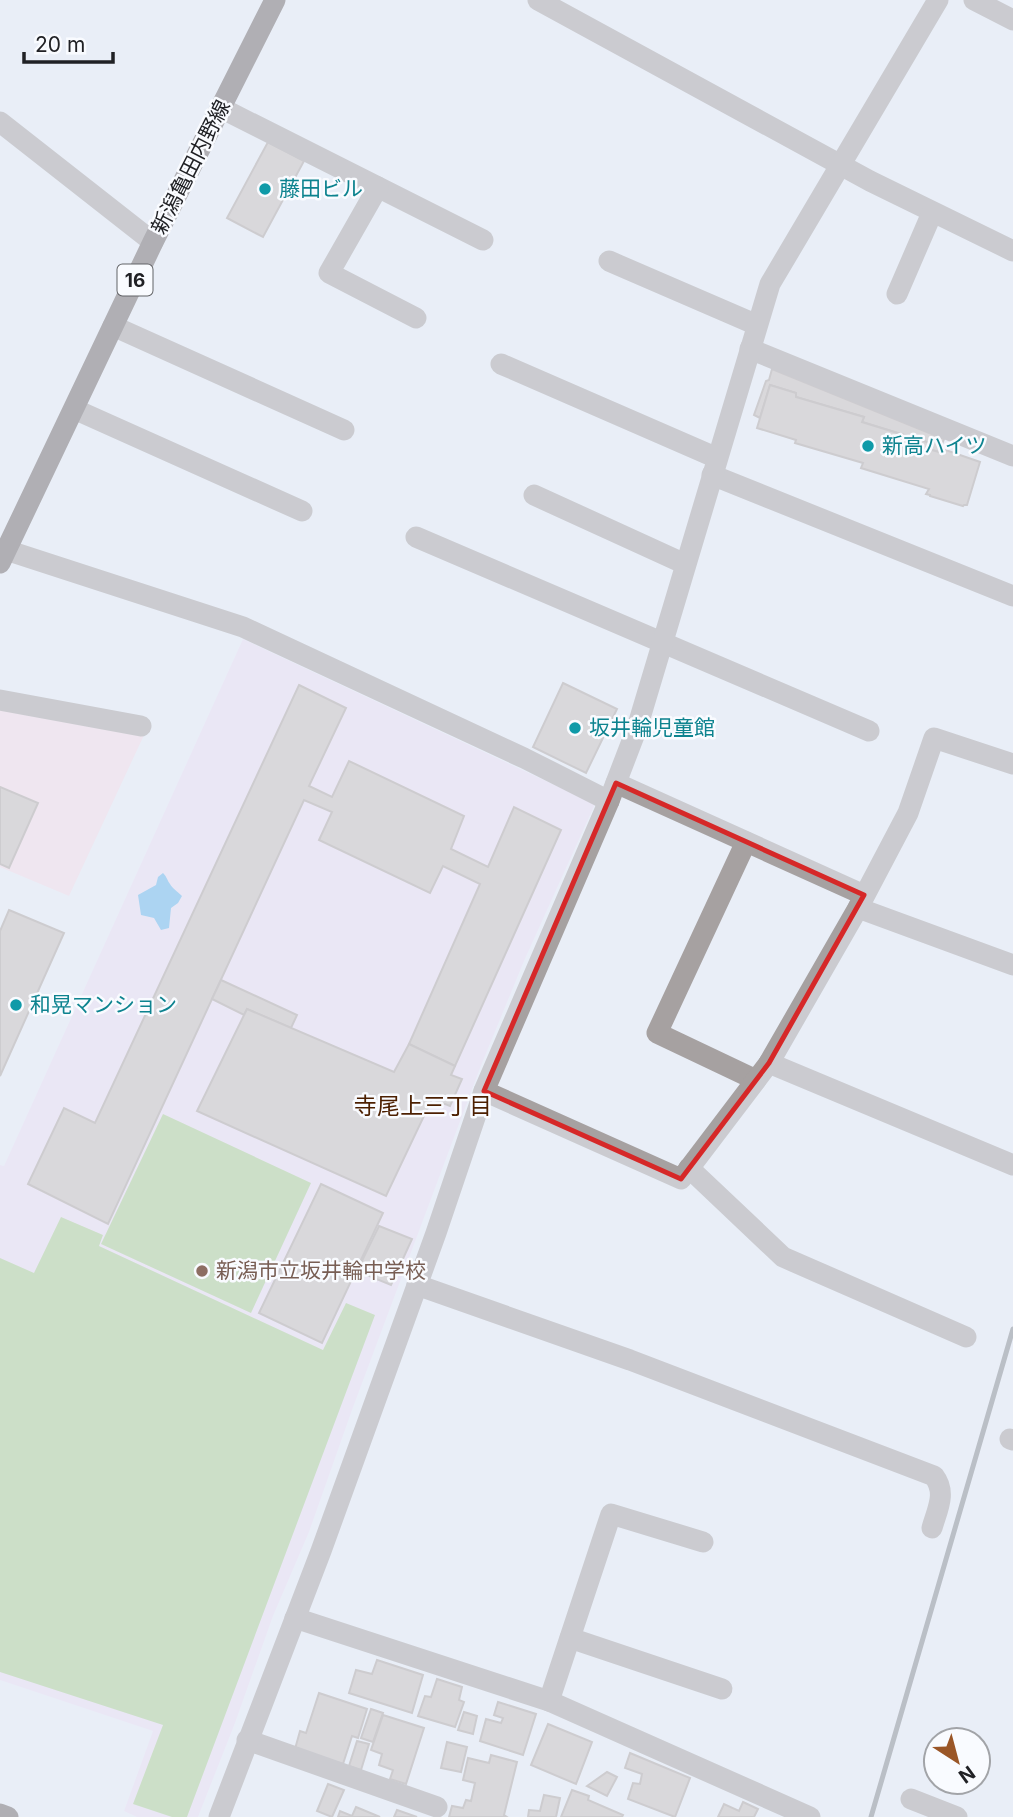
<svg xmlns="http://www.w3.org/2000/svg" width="1013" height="1817" font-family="Inter,'Noto Sans JP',sans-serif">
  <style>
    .commercial { fill: #f5dce6 }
    .education { fill: #ecdef2 }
    .green { fill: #a9cd8f }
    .water { fill: #62b4eb }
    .building { fill: #c6bcb8; stroke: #aca29e; stroke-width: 2 }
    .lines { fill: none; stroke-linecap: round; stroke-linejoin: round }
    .minor { stroke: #a6a1a1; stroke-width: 21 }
    .major { stroke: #6b6262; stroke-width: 21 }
    .rail { stroke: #82858b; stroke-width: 5 }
    .marked { fill: none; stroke: #d62828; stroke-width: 5; stroke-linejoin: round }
    .culture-dot { fill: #0f9aa8; stroke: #f9fbff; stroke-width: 2.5 }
    .education-dot { fill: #8d6e63; stroke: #f9fbff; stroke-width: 2.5 }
    .labels { text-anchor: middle; stroke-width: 5; stroke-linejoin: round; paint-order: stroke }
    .shield { fill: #f9fbff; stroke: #616266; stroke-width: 2 }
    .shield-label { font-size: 19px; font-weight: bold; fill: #202125 }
    .street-label { font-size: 21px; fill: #202125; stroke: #f9fbff }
    .culture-label { font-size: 21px; fill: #0d838f; stroke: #f9fbff; text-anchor: start }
    .education-label { font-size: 21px; fill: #785e54; stroke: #f9fbff; text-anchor: start }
    .neighbourhood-label { font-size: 23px; fill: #4c1f00; stroke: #f9fbff }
  </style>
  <rect width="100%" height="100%" fill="#e9eef7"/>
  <polygon class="commercial" points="0,705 145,733 69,896 0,867"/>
  <polygon class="education" points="243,639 595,804 524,961 480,1068 352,1410 309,1532 273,1616 235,1723 198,1817 137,1817 124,1811 153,1731 0,1680 0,1165 4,1166"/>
  <g class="green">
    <polygon points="163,1114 311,1183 251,1313 101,1244"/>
    <polygon points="61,1217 103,1235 99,1246 323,1350 346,1303 375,1315 187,1817 172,1817 133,1804 163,1725 0,1672 0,1258 34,1273"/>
  </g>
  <path class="water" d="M163,873C167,877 167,880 170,884C172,888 178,892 182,896L178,903L171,908L169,928L161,930L154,918L141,915L138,895L156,885L158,877Z"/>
  <g class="building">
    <polygon points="268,142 304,161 263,237 227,218"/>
    <polygon points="772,369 944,439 939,452 928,449 930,443 862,422 864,417 796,397 796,393 770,385 760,418 754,415 766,381 769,380"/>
    <polygon points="770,385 796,393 796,397 864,417 862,422 930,443 928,449 939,452 940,448 980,462 967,505 964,505 963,506 930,496 930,495 926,494 929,489 861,468 863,463 795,443 796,440 757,428"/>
    <polygon points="563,683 617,709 586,773 533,747"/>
    <polygon points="299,685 346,708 309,786 332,797 349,761 464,816 451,849 488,867 514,807 561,830 455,1066 409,1044 480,884 443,866 430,893 319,840 332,812 304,800 108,1224 28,1184 64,1108 95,1123"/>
    <polygon points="0,787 38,803 9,868 0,864"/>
    <polygon points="9,910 64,933 0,1076 0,931"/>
    <polygon points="221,980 297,1015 291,1028 247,1009 244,1015 212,999"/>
    <polygon points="247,1009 394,1072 409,1044 455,1066 451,1075 462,1079 450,1106 432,1099 386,1196 197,1111"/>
    <polygon points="321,1184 383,1213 322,1343 259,1313"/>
    <polygon points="379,1226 412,1239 391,1285 357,1271"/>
    <polygon points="377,1660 423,1675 412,1713 349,1693 356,1670 372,1674"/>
    <polygon points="437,1679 462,1687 459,1700 464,1702 455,1727 418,1716 425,1696 431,1697"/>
    <polygon points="319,1693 367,1709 358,1738 352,1736 343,1764 295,1749 300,1731 306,1733"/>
    <polygon points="498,1702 536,1714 523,1755 480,1741 486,1719 501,1723 503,1718 494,1715"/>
    <polygon points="371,1709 383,1713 373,1742 361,1738"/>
    <polygon points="464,1712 477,1716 473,1734 458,1730"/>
    <polygon points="383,1715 424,1728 406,1784 390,1779 393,1770 379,1765 382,1754 371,1750"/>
    <polygon points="548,1724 592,1742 576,1784 531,1765"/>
    <polygon points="357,1741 369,1744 361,1770 349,1766"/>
    <polygon points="447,1742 467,1747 461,1772 441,1768"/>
    <polygon points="630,1753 690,1778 675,1817 628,1799 633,1783 640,1784 642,1774 625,1768"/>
    <polygon points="491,1755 517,1762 504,1815 507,1817 449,1817 452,1806 463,1808 466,1800 471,1801 475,1783 463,1780 468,1758 489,1763"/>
    <polygon points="607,1772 617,1777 607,1796 587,1786"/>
    <polygon points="328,1784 344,1790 332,1817 317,1811"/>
    <polygon points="572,1790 589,1796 588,1800 623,1815 622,1817 561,1817"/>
    <polygon points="544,1795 560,1798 556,1817 528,1817 529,1810 540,1811"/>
    <polygon points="743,1802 758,1809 754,1817 718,1817 724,1804 739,1811"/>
    <polygon points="356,1807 380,1817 338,1817 340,1811 352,1816"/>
    <polygon points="397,1810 417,1817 394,1817"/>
  </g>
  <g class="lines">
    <g class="minor">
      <polyline points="538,0 870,181 1013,251"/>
      <polyline points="974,0 1013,20"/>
      <polyline points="221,108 483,240"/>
      <polyline points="0,122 153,242"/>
      <polyline points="378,187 329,273 416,318"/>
      <polyline points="609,261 757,325"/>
      <polyline points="897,294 932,213"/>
      <polyline points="113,326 344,430"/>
      <polyline points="750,349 1013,456"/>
      <polyline points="501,364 717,458"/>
      <polyline points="74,409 302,511"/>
      <polyline points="712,475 1013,596"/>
      <polyline points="534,495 685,564"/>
      <polyline points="416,537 869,731"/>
      <polyline points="6,550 243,627 524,758 609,801"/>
      <polyline points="0,700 141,726"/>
      <polyline points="616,783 864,895"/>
      <polyline points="746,842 657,1033 756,1080"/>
      <polyline points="858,908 1013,965"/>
      <polyline points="769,1063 1013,1165"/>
      <polyline points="484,1091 681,1179 769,1063 858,908 908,813 934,738 1013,764"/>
      <polyline points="689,1168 783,1257 966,1337"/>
      <path d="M417,1285L630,1360L934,1476C947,1493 937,1510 932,1528"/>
      <polyline points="1010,1439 1013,1440"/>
      <polyline points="295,1618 549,1701 810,1817"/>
      <polyline points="570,1638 722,1689"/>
      <polyline points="549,1701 611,1514 703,1542"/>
      <polyline points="247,1740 437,1807"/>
      <polyline points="911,1799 957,1817"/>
      <polyline points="219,1817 321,1551 436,1233 484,1091 609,801 637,728 770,284 938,0"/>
    </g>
    <g class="major">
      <polyline points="0,563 153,242 275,0"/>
      <polyline points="0,1814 8,1817"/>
    </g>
    <polyline class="rail" points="871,1817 1013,1329"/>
  </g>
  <path d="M0 0H1013V1817H0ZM616,783L864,895L769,1063L681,1179L484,1091Z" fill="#e9eef7" fill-opacity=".55" fill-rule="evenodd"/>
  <path class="marked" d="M616,783L864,895L769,1063L681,1179L484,1091Z"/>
  <g class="culture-dot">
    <circle cx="265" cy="189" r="7"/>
    <circle cx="868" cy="446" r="7"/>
    <circle cx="575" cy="728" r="7"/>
    <circle cx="16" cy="1005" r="7"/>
  </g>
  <circle class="education-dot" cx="202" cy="1271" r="7"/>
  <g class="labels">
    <rect class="shield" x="117.5" y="264.5" width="35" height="31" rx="5"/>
    <g class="shield-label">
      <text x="135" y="287">16</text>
    </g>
    <g class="street-label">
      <text transform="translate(191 167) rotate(-63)" y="7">新潟亀田内野線</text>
    </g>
    <g class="culture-label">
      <text x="279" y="196">藤田ビル</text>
      <text x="882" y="453">新高ハイツ</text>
      <text x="589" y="735">坂井輪児童館</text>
      <text x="30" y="1012">和晃マンション</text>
    </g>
    <g class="education-label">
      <text x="216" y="1278">新潟市立坂井輪中学校</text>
    </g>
    <g class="neighbourhood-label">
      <text x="423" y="1114">寺尾上三丁目</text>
    </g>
  </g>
  <g transform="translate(957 1761) rotate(144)"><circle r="33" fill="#f9fbff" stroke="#a2a4a8" stroke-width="2"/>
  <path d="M0-5L12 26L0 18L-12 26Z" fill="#9a5627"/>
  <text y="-10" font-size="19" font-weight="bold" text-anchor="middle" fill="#202125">N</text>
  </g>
  <path d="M24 52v10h89v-10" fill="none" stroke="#202125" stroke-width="3.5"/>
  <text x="35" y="52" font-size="21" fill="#202125" stroke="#f9fbff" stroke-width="5" paint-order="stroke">20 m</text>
</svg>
